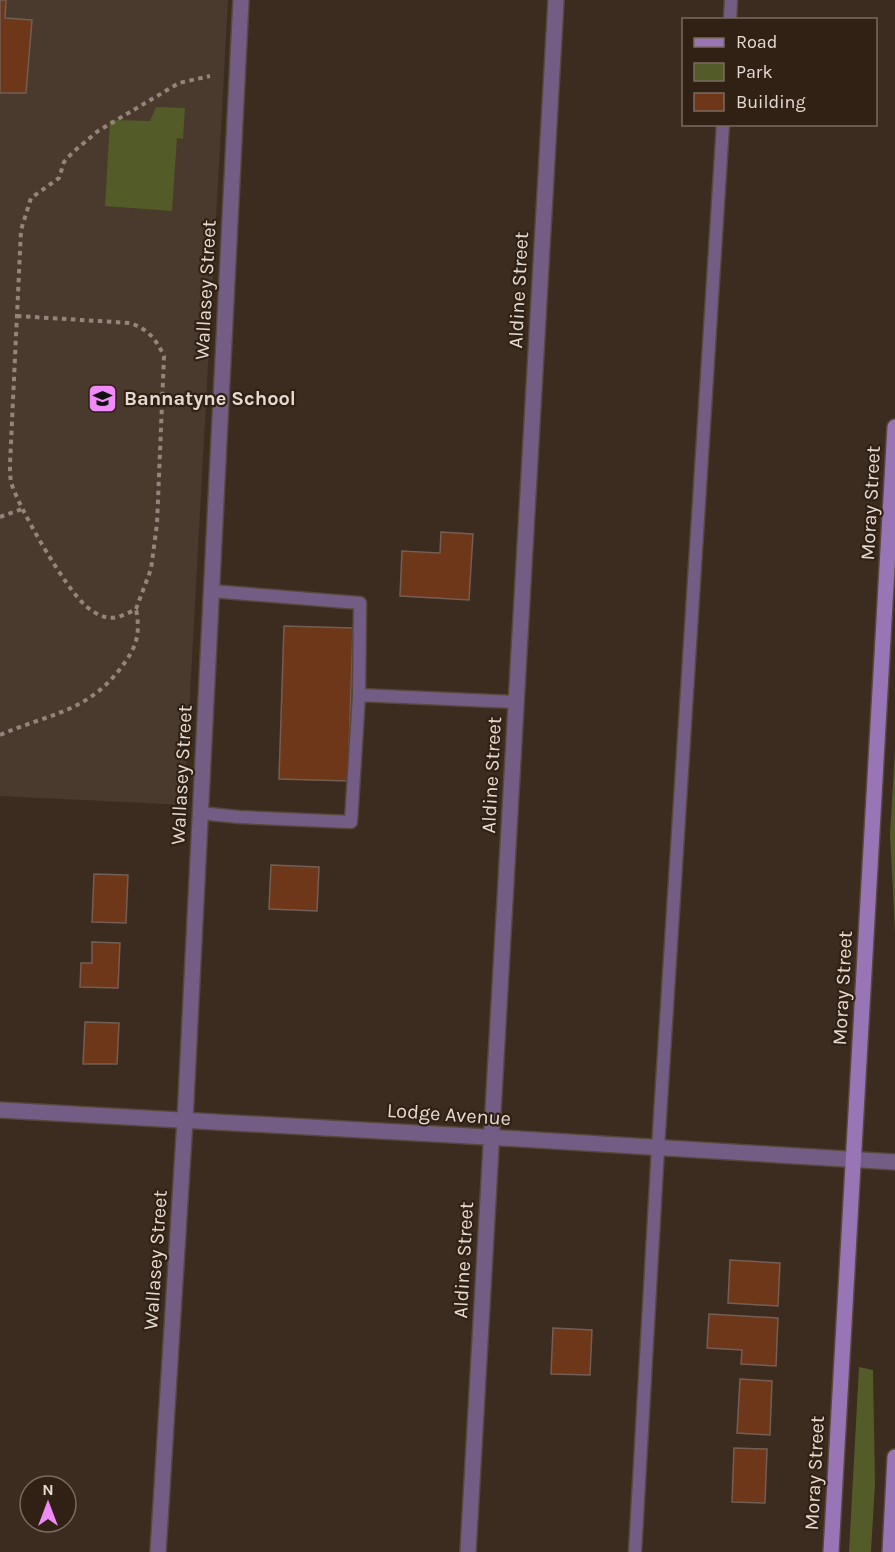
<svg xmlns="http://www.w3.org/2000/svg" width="895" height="1552" font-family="Karla,sans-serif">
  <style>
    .education { fill: #493a2d }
    .green { fill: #535b28 }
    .building { fill: #6e3719; stroke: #745e54; stroke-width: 1.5 }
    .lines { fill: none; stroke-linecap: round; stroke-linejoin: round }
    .lane-casing { stroke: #57473c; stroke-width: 15 }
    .street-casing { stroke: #57473c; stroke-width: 18 }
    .secondary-casing { stroke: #57473c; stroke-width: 18 }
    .path { stroke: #93857b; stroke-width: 4; stroke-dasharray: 4.5 4.5; stroke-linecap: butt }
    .lane { stroke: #735d85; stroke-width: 12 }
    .street { stroke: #735d85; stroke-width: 15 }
    .secondary { stroke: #9975b5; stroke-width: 15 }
    .labels { text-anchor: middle; stroke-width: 4.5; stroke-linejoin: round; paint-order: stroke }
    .street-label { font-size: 20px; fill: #e5dad2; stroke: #312115 }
    .poi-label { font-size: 20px; font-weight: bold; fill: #e5dad2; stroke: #312115; text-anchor: start }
  </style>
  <rect width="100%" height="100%" fill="#3c2b1f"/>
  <polygon class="education" points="0,0 228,0 184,805 0,796"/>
  <g class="green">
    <polygon points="156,107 185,108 183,139 177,138 172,211 105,206 110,120 150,121"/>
    <polygon points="895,749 895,932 890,835"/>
    <polygon points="859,1367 873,1370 875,1483 871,1552 849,1552"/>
  </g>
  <g class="building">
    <polygon points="0,0 6,0 5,18 32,20 26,93 0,93"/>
    <polygon points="441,532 473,534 469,600 400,596 402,551 440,553"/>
    <polygon points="284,626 353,628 348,781 279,779"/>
    <polygon points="271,865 319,867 317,911 269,909"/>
    <polygon points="94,874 128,875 126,923 92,922"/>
    <polygon points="92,942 120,943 118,988 80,987 81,963 92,963"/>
    <polygon points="85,1022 119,1023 117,1064 83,1064"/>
    <polygon points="730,1260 780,1263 778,1306 728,1303"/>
    <polygon points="709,1314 778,1318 776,1366 741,1364 742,1350 707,1348"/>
    <polygon points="553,1328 592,1330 590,1375 551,1374"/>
    <polygon points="740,1379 772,1381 770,1435 737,1433"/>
    <polygon points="734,1448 767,1449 765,1503 732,1502"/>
  </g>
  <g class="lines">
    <defs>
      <g id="lane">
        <polyline points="730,20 731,0"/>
        <polyline points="211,591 360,603 359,695"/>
        <polyline points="200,813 239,817 351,822 359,695 516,702"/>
        <polyline points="635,1552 658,1148 723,124"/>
      </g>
      <g id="street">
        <polyline points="0,1110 470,1136 895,1162"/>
        <polyline points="158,1552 185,1120 241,0"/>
        <polyline points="468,1552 556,0"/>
      </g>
      <g id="secondary">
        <polyline points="831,1552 895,427"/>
        <polyline points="890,1552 895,1457"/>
      </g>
    </defs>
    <use href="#lane" class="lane-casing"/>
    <use href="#street" class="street-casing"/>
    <use href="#secondary" class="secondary-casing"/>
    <g class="path">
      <path d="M17,316L130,323C148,329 156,339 164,356L157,524L151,569L136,609C127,614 115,620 105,617C99,616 89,609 85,605C66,589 18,507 11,482C10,476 10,470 10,464L21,230L31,198L59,178L64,162L72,153L98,131L179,83L210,76"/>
      <polyline points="0,517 22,509"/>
      <path d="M0,735C47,714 86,713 120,669C136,648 141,636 136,609"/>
    </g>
    <use href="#lane" class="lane"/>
    <use href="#street" class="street"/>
    <use href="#secondary" class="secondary"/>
  </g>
  <defs>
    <symbol id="school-square" viewBox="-11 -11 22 22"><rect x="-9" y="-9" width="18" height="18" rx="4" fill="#ef8bf7" stroke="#312115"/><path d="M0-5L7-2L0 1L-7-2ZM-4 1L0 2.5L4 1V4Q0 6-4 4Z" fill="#111"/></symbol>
  </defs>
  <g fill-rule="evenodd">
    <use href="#school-square" x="86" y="382" width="33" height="33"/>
  </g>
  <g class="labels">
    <g class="street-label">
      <text transform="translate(205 290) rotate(-87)" y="7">Wallasey Street</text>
      <text transform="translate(518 290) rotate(-87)" y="7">Aldine Street</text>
      <text transform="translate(870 503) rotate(-87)" y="7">Moray Street</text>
      <text transform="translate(181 775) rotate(-87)" y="7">Wallasey Street</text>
      <text transform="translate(491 775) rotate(-87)" y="7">Aldine Street</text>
      <text transform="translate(842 988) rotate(-87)" y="7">Moray Street</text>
      <text transform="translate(449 1114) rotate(4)" y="7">Lodge Avenue</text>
      <text transform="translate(155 1260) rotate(-86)" y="7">Wallasey Street</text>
      <text transform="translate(463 1260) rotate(-87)" y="7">Aldine Street</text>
      <text transform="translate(814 1473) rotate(-87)" y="7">Moray Street</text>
    </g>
    <g class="poi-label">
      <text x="124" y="405">Bannatyne School</text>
    </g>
  </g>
  <rect x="682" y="18" width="195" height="108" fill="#312115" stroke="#796b61" stroke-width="1.5"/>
  <rect x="694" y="38" width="30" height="9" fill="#9975b5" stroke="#796b61" stroke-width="1.5"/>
  <text x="736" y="48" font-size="18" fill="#e5dad2">Road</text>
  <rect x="694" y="63" width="30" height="18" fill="#535b28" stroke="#796b61" stroke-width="1.5"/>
  <text x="736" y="78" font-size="18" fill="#e5dad2">Park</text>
  <rect x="694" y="93" width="30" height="18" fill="#6e3719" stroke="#796b61" stroke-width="1.5"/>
  <text x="736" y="108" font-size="18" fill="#e5dad2">Building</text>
  <g transform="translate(48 1504)"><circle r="28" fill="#312115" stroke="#796b61" stroke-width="1.5"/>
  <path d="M0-4.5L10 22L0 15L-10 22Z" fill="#ef8bf7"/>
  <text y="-9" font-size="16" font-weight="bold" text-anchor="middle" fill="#e5dad2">N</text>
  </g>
</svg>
